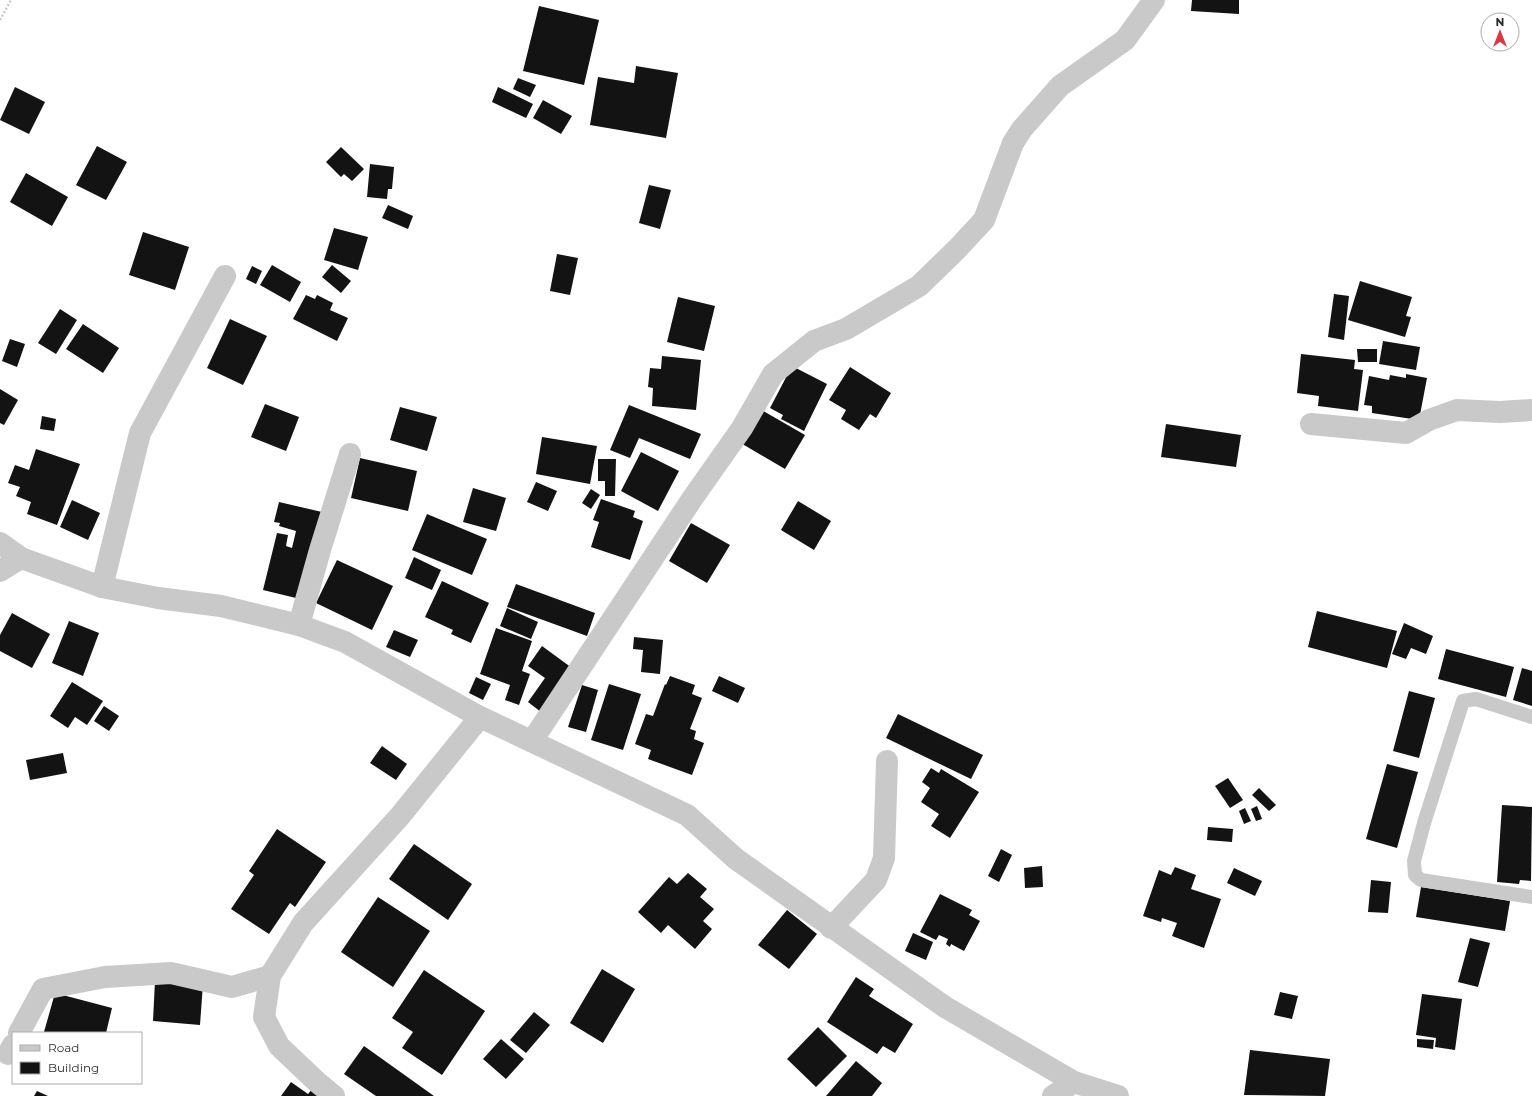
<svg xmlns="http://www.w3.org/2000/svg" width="1532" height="1096" font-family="Montserrat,sans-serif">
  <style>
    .building { fill: #131313 }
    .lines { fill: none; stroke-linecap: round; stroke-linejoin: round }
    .path { stroke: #c9c9c9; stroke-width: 2.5; stroke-dasharray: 2 2; stroke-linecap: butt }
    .service { stroke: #c9c9c9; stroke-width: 14 }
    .minor { stroke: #c9c9c9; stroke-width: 22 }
  </style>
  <rect width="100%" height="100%" fill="#fff"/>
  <g class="building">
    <polygon points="1192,0 1239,0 1239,14 1191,11"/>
    <polygon points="539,6 599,20 584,85 523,71"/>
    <polygon points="636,66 678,73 666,138 590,125 598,77 634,83"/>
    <polygon points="518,78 536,85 530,97 513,89"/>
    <polygon points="15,87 45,102 29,134 0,120"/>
    <polygon points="498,87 533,104 526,118 492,102"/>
    <polygon points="543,100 572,116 561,134 533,118"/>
    <polygon points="97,146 127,162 106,200 76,185"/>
    <polygon points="341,147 364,169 352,181 344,174 341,177 326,162"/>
    <polygon points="370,164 394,167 392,189 388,189 387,199 367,197"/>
    <polygon points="26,173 68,197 52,226 10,202"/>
    <polygon points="649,185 671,190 660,229 639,223"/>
    <polygon points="388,205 413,216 408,229 382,218"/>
    <polygon points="334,228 368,237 358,270 324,260"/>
    <polygon points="143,232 189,247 175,290 129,275"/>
    <polygon points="557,254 578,258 570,295 550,291"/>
    <polygon points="272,265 301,282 290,302 260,285"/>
    <polygon points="332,265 351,281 341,293 322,277"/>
    <polygon points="252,266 262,271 256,284 246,279"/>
    <polygon points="1360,281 1412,297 1406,316 1411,317 1405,337 1348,320"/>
    <polygon points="1334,294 1349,296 1344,340 1328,337"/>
    <polygon points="306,295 315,299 317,295 333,303 330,310 348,318 337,341 293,319"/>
    <polygon points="678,297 715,306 704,351 667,342"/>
    <polygon points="60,309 77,320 56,354 38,343"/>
    <polygon points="230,319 267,336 243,385 207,368"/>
    <polygon points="83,324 119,348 103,373 66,349"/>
    <polygon points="10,339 25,344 17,367 2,361"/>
    <polygon points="1383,341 1420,347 1416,370 1379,364"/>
    <polygon points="1357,349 1377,349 1377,362 1358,362"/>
    <polygon points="1301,354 1355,360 1354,369 1363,370 1358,411 1318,406 1319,396 1297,393"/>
    <polygon points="662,356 701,360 696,410 652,406 653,388 648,387 650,368 661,369"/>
    <polygon points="792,366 827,384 804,431 781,419 783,415 770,408"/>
    <polygon points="850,367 891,393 876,418 870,414 859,430 841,419 846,410 829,400"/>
    <polygon points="1406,374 1427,378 1419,420 1372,413 1372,406 1364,405 1369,376 1389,380 1390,375 1406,378"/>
    <polygon points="0,389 18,400 4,425 0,423"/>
    <polygon points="265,404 299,417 286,451 251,437"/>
    <polygon points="629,405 701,434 690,459 639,438 630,458 610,450"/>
    <polygon points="400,407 437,417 427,451 390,440"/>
    <polygon points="758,408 805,435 785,469 739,442"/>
    <polygon points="42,416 56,419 54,431 40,429"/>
    <polygon points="1166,424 1241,435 1236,467 1161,457"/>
    <polygon points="542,437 597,446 590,484 536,474"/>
    <polygon points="36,449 80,464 57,525 27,514 31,502 16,496 20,487 8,483 15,465 29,470"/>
    <polygon points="641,452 679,471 658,511 621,491"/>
    <polygon points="360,458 417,471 408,511 351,498"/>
    <polygon points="598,459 616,459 615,496 605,496 605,481 598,481"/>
    <polygon points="536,482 557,491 548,511 527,502"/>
    <polygon points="473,488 506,498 496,531 463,522"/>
    <polygon points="591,489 600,495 591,509 582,503"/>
    <polygon points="601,499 635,511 633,517 643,521 630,560 591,547 599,522 593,520"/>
    <polygon points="72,500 100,513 88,540 60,527"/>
    <polygon points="798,501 831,521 814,550 781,530"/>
    <polygon points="279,502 322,512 300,599 263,590 277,533 288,535 286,546 292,548 296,531 279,526 280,523 274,522"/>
    <polygon points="427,514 487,539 472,575 412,550"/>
    <polygon points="691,523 730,545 707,583 669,561"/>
    <polygon points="414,557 441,570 432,590 405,578"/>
    <polygon points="337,560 393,586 372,630 316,603"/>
    <polygon points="442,581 489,603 471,643 451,634 453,630 425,617"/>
    <polygon points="516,584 595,613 587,636 507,607"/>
    <polygon points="507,608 538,622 531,639 500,626"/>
    <polygon points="1317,611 1397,631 1387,668 1308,647"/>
    <polygon points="12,613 50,634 32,668 0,651 0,635"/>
    <polygon points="69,621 99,633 83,676 52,663"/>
    <polygon points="1404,623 1433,636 1426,654 1411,648 1406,659 1392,654"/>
    <polygon points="496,628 532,641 522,671 530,674 519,705 505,700 510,685 480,674"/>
    <polygon points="394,630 418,640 410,657 386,647"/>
    <polygon points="634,637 663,640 660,674 641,672 643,650 633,649"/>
    <polygon points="542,646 572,668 541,712 528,702 545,678 528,666"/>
    <polygon points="1446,649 1514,667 1506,697 1438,679"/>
    <polygon points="1522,668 1532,671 1532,706 1513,700"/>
    <polygon points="670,676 695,685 692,694 702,698 690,729 696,731 694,739 704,743 692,775 648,759 651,750 635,744 646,714 653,716 665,684 666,685"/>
    <polygon points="719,676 745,688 738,703 712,691"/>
    <polygon points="476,677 491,684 483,700 469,693"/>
    <polygon points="72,682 103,701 87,725 75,717 68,728 50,716"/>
    <polygon points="609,684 641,694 623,750 591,740"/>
    <polygon points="582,685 598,690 586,732 568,727"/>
    <polygon points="1409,691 1435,698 1419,758 1393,751"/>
    <polygon points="104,706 119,716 109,731 94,721"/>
    <polygon points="898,714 983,755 971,779 886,738"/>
    <polygon points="382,746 407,764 396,780 370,763"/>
    <polygon points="63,753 67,773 30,780 26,760"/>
    <polygon points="1387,764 1418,772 1397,848 1366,839"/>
    <polygon points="931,768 939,773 941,769 979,792 950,838 931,826 939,814 921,802 930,788 922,782"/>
    <polygon points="1228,778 1243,800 1230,808 1215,786"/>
    <polygon points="1259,788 1276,805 1269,811 1252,795"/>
    <polygon points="1502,805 1532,807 1531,881 1520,880 1519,884 1497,882"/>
    <polygon points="1257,806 1262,819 1256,821 1251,809"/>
    <polygon points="1245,808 1251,821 1244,824 1239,811"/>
    <polygon points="1208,827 1233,829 1232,842 1207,840"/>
    <polygon points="277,829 326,862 295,907 290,903 269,934 231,909 254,875 249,871"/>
    <polygon points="414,844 472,884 448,920 389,879"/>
    <polygon points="1001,849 1012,855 999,882 988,876"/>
    <polygon points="1042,866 1043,887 1025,888 1024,868"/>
    <polygon points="1175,867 1196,875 1191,889 1221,899 1204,948 1172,936 1177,923 1162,918 1161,922 1143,916 1159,870 1171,875"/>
    <polygon points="1234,868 1262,881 1255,896 1227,883"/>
    <polygon points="688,873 707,889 700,897 714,909 703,921 712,929 695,949 668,925 661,933 638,912 669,877 677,884"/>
    <polygon points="1371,880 1391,882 1388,913 1368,912"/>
    <polygon points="1421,887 1510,901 1505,931 1416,917"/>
    <polygon points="940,894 972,910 969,915 980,921 964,951 951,944 950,947 946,944 948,939 939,935 936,940 920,932"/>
    <polygon points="378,897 430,931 393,987 341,952"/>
    <polygon points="787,910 817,934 789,969 758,945"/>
    <polygon points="913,933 933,942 926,960 905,951"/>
    <polygon points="1470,938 1490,943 1478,987 1458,982"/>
    <polygon points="602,969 635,989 603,1043 570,1023"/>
    <polygon points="424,970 485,1011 442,1075 402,1048 413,1032 392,1018"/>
    <polygon points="856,977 874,989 869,996 913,1024 895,1053 883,1046 877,1054 827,1022"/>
    <polygon points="155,981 203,984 200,1025 153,1021"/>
    <polygon points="1280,992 1298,996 1292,1019 1274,1015"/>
    <polygon points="55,993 112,1008 106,1033 44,1032"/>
    <polygon points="1422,994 1462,999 1455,1050 1435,1047 1436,1038 1416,1035"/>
    <polygon points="534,1012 550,1025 526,1053 510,1040"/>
    <polygon points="818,1027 847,1056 816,1087 787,1059"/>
    <polygon points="501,1039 524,1059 506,1079 483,1059"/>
    <polygon points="1417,1039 1434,1040 1433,1049 1417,1047"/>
    <polygon points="364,1046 434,1096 376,1096 344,1074"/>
    <polygon points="1250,1050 1330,1059 1325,1096 1244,1095"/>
    <polygon points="856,1061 882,1083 872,1096 826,1096"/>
    <polygon points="291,1082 308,1094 313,1088 323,1096 281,1096"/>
    <polygon points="37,1091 48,1096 34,1096"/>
  </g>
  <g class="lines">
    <polyline class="path" points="0,20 11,0"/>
    <polyline class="service" points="1532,717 1476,699 1463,701 1424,823 1414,861 1415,875 1421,880 1532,897"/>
    <g class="minor">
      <polyline points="1311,424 1406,433 1429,420 1457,410 1500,412 1532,410"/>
      <polyline points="0,543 21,558 102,587 158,598 221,606 299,625 345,642 480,717 687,815 736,859 945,1007 1074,1082 1118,1096"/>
      <polyline points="0,571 21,558"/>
      <polyline points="102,587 140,433 225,276"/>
      <polyline points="299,625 320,550 350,454"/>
      <polyline points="532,741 692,499 742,428 773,374 814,341 846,329 919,286 957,249 984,220 1013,143 1022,129 1060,86 1125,40 1154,0"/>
      <polyline points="831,928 876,880 884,858 887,761"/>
      <polyline points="19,1033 43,989 105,977 171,973 232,987 270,976"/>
      <polyline points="8,1054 13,1045"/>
      <polyline points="334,1096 317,1082 279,1046 264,1017 270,976 303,923 400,816 480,717"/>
      <polyline points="1053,1096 1074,1082"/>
    </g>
  </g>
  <rect x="12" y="1032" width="130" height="52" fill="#ffffff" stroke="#ababab"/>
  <rect x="20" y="1045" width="20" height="6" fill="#c9c9c9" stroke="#ababab"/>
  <text x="48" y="1052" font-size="12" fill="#2c2c2c">Road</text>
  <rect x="20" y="1062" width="20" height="12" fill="#131313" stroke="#ababab"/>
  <text x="48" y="1072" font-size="12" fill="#2c2c2c">Building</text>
  <g transform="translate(1500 32)"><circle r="19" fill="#ffffff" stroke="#ababab"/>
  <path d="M0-3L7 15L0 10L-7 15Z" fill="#d93847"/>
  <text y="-6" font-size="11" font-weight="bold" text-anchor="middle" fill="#2c2c2c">N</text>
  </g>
</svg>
